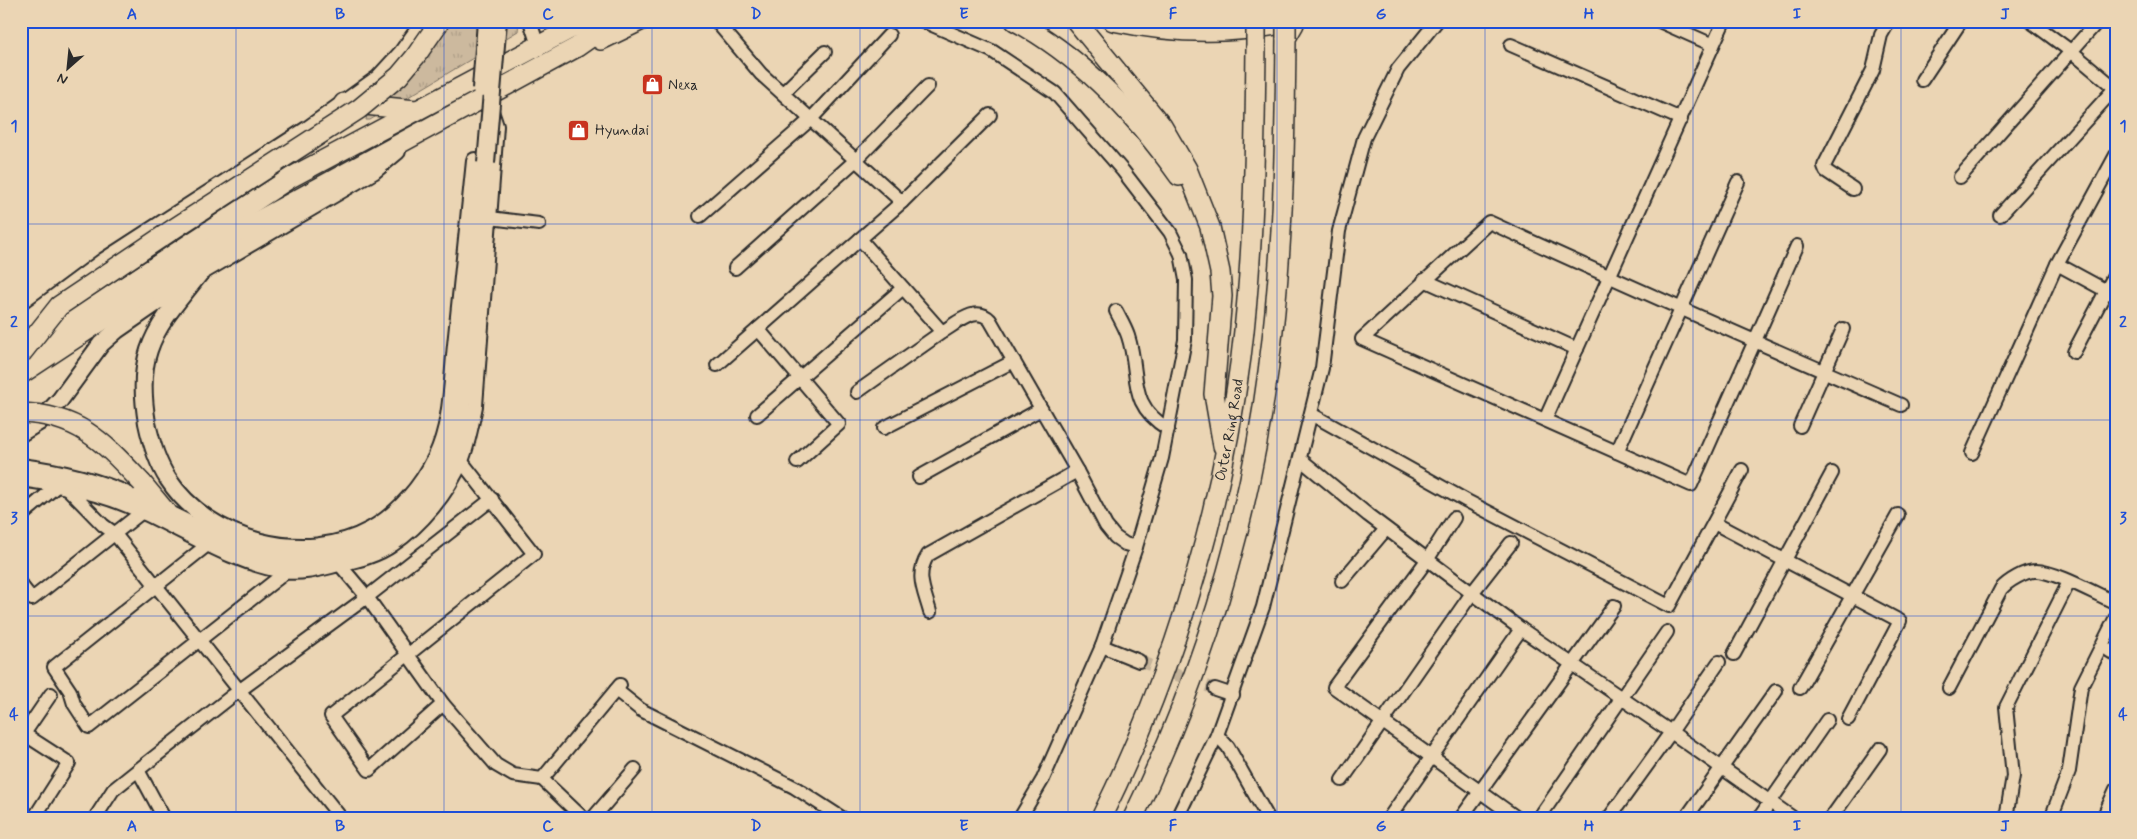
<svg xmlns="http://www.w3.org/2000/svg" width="2137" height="839" font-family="Mynerve,sans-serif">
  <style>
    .grass { fill: url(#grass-tufts); stroke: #7c7264 }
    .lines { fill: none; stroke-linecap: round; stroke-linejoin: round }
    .minor-tunnel { stroke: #c5b399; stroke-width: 12; stroke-dasharray: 12 6; stroke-linecap: butt }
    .minor-casing { stroke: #2b2b2b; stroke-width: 16 }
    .major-casing { stroke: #2b2b2b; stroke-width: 20 }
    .highway-casing { stroke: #2b2b2b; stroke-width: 22 }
    .minor { stroke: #ebd5b4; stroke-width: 12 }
    .major { stroke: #ebd5b4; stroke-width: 16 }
    .highway { stroke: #ebd5b4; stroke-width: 19 }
    .major-bridge-casing { stroke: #2b2b2b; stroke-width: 20; stroke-linecap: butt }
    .highway-bridge-casing { stroke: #2b2b2b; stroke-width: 22; stroke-linecap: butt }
    .major-bridge { stroke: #ebd5b4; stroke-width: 16 }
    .highway-bridge { stroke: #ebd5b4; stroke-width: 19 }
    .grid { fill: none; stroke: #1d4ed8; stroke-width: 1; stroke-opacity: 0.55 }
    .labels { text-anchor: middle; stroke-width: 4; stroke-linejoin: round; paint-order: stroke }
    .poi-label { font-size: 15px; fill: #2b2b2b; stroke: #ebd5b4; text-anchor: start }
    .street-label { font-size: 15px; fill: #2b2b2b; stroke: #ebd5b4 }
    .neatline { fill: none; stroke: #1d4ed8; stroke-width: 2 }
    .grid-label { font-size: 16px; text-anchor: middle; font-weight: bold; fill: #1d4ed8 }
  </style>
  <defs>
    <pattern id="grass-tufts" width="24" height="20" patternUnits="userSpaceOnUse" patternTransform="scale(1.25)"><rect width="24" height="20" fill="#ccb99e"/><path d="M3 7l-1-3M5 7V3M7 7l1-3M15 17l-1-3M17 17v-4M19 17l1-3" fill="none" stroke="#af9f88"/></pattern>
  </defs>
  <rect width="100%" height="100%" fill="#ebd5b4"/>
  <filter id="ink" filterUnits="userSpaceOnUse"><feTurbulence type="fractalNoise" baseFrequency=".02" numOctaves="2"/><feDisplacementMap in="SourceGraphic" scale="10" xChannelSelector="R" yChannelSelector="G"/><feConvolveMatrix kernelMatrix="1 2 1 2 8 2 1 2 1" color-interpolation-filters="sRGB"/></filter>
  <g filter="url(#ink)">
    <polygon class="grass" points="448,21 519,21 518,31 370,120 366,120 367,115 418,66"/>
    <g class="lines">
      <polyline class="minor-tunnel" points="1139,661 1215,689"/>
      <defs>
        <g id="minor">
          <polyline points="530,21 538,46"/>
          <path d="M716,21L761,74L902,202L860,239L942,332C957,323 976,305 990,320L1077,471L1106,526L1115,537L1125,544L1136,547"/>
          <polyline points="923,21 992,51 1055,93 1123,171 1170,232 1181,254 1186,280 1185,340 1162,458 1136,547 1102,646 1043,779 1020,818"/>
          <polyline points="1659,21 1713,45"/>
          <polyline points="2030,21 2072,52 2116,89"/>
          <polyline points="1511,45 1681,119"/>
          <polyline points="1922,80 1961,21"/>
          <polyline points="783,93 825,52"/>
          <polyline points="1960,177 2098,21"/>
          <polyline points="1853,189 1826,171 1824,166 1873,70 1881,35 1889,21"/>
          <polyline points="902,202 990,115"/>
          <polyline points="2000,215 2116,87"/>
          <polyline points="700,216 811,119 889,35"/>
          <polyline points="490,218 539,224"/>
          <path d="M1797,246L1691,485L1362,339L1489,222C1626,285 1763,345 1901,405"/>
          <polyline points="2057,264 2116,296"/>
          <polyline points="735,268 856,160 928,86"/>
          <polyline points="1424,280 1577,349"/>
          <path d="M1116,311C1120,319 1125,327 1128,336C1141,375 1126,403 1168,429"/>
          <polyline points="2074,352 2116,272"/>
          <polyline points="717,365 758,329"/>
          <polyline points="857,392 942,332"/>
          <polyline points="1311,414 1467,501 1669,606 1742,470"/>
          <polyline points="757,415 903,288"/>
          <polyline points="1545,420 1724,21"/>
          <polyline points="1800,426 1843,329"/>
          <polyline points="884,428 1014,361"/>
          <polyline points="1617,452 1738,182"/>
          <polyline points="1972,453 2057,264 2116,155"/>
          <polyline points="1300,459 1368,515 1472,593 1342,780"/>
          <polyline points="797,462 839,424 758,329 860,239"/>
          <polyline points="919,477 1041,409"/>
          <path d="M21,480C63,486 103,494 141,512C189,534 231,563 284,572C303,575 322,569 340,565C357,561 378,556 393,545C421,526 449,493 462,461C469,444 472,425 476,406L497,126L492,111"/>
          <polyline points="65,486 103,525 114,533 341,818"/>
          <polyline points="21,516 58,485"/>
          <polyline points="1454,518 1427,560 1334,687 1517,818"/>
          <polyline points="1714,523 1900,621 1848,719"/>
          <polyline points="1511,543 1472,593 1521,629 1671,732 1609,818"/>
          <polyline points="206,546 54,667 70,691 74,704 89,727 286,572"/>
          <polyline points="340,565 367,597 443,704 496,765 513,775 542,779 620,685"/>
          <polyline points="1342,581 1386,529"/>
          <polyline points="21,585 32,599 142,512"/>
          <path d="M930,612C924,590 915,575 928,555L1077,471"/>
          <polyline points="1102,646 1139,661"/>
          <polyline points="2102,646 2116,655"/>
          <polyline points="1734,654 1832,473"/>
          <polyline points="1719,662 1671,732 1793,818"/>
          <polyline points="1800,688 1898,515"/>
          <path d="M1949,688L2001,589C2008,581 2025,571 2035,571C2053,570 2098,595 2116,603"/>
          <polyline points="1215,689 1233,695"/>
          <polyline points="616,690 641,710 794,787 842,818"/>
          <polyline points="443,704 369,770 331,716 534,554 462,462"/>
          <polyline points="21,732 69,763 34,818"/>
          <polyline points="1217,735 1228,747 1268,818"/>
          <polyline points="21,738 51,694"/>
          <polyline points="138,770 164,818"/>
          <polyline points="542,779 583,818"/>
          <polyline points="95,818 113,790 138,770 232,696 367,597 492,499"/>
          <polyline points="593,818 635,769"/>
          <polyline points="1177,818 1217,735 1263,607 1322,368 1339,231 1364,138 1398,69 1437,21"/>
          <polyline points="1389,818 1521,629"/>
          <polyline points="1461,818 1614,606"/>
          <polyline points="1539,818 1667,632"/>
          <polyline points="1686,818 1776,691"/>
          <polyline points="1759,818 1827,720"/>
          <polyline points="1831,818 1880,749"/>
          <polyline points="2006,818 2013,776 2006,707 2069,582"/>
          <polyline points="2051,818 2069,771 2081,687 2116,617"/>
          <polyline points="2103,818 2116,789"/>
        </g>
        <g id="major">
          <path d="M201,272C182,297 159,320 149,350C141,373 143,399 147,423C151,442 157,462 168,479C208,541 305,567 371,530C399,514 422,487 436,458C453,423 452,383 456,345C462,283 469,222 475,161"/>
          <polyline points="21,323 103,262 307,130 379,78 402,53 425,21"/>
          <polyline points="21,433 39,422 60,400 101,344 117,330 201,272 373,171 397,151"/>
          <path d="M21,467C59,472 96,481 130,496C224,536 292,598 394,530C433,505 455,458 462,413L485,173"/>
        </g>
        <g id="highway">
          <path d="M1015,21C1082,57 1135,114 1179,176"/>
          <polyline points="1076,21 1162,126 1187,169 1210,227 1220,272 1222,296 1214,394 1223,446"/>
          <path d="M1113,21C1174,34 1233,36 1294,21"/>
          <polyline points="601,40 640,21"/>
          <polyline points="344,103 416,110"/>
          <polyline points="25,352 290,178 585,21"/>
          <polyline points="21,374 230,236 577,47 614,21"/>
          <polyline points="142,483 166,512"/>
          <path id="s1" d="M1101,818C1173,672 1220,518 1241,357C1254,253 1255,150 1256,45"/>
          <path d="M1133,818C1201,678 1248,527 1268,372C1283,262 1285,150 1286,38L1294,24"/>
        </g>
      </defs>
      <use href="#minor" class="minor-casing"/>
      <use href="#major" class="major-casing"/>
      <use href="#highway" class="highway-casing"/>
      <use href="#minor" class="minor"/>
      <use href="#major" class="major"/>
      <use href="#highway" class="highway"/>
      <defs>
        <g id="major-bridge">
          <polyline points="481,89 486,21"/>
          <polyline points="486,163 498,21"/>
        </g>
        <g id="highway-bridge">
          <polyline points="1286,38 1286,21"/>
          <polyline points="1256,45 1256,21"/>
          <polyline points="21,354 59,306 175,228 359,109 399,76 415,57 440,21"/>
          <path d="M21,413C80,415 104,443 142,483"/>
        </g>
      </defs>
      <use href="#major-bridge" class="major-bridge-casing"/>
      <use href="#highway-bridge" class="highway-bridge-casing"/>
      <use href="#major-bridge" class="major-bridge"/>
      <use href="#highway-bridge" class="highway-bridge"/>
    </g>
  </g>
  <path class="grid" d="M236,21V818M444,21V818M652,21V818M860,21V818M1068,21V818M1277,21V818M1485,21V818M1693,21V818M1901,21V818M21,224H2116M21,420H2116M21,616H2116"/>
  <defs>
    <symbol id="shop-square" viewBox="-11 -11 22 22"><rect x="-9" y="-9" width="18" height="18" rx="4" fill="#c8321e" stroke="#ebd5b4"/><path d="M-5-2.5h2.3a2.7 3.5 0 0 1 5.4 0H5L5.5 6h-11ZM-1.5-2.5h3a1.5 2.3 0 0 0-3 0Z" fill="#fff"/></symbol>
  </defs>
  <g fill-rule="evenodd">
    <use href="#shop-square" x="640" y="72" width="25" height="25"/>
    <use href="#shop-square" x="566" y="118" width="25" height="25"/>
  </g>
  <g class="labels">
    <g class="poi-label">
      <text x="668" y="90">Nexa</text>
      <text x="595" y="135">Hyundai</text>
    </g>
    <g class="street-label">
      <text dy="5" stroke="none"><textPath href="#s1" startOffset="410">Outer Ring Road</textPath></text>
    </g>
  </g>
  <rect width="2137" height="839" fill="none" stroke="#ebd5b4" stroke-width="55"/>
  <g transform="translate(68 68) rotate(207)" stroke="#ebd5b4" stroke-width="4" paint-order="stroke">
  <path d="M0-4L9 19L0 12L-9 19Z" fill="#2b2b2b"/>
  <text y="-8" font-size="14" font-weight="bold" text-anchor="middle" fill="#2b2b2b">N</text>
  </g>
  <rect x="28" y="28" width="2082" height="784" class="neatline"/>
  <g class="grid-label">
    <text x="132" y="19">A</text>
    <text x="340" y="19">B</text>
    <text x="548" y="19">C</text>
    <text x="756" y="19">D</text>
    <text x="964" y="19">E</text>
    <text x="1173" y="19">F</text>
    <text x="1381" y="19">G</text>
    <text x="1589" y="19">H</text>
    <text x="1797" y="19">I</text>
    <text x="2005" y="19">J</text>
    <text x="14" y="131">1</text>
    <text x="2123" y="131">1</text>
    <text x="14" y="327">2</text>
    <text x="2123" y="327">2</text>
    <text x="14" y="523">3</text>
    <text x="2123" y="523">3</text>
    <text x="14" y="719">4</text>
    <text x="2123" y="719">4</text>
    <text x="132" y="831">A</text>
    <text x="340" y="831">B</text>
    <text x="548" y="831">C</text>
    <text x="756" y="831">D</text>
    <text x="964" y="831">E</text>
    <text x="1173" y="831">F</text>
    <text x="1381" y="831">G</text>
    <text x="1589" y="831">H</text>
    <text x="1797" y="831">I</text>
    <text x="2005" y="831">J</text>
  </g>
</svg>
